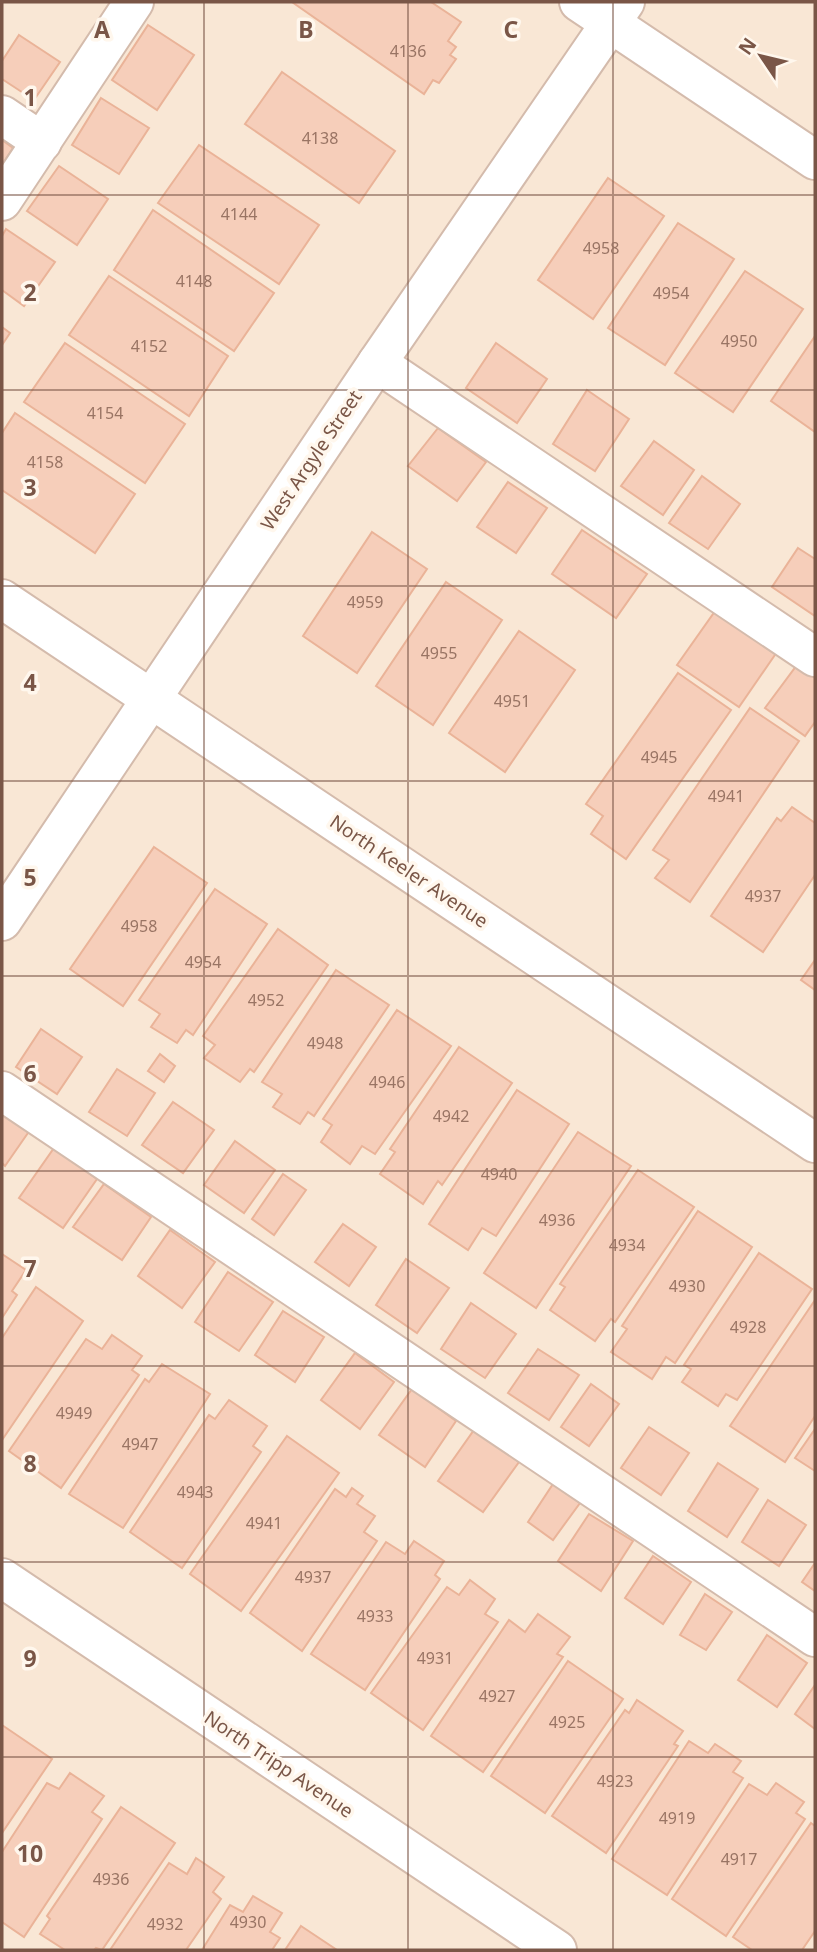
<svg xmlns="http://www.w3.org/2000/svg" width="817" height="1952" font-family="'Noto Sans',sans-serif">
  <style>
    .residential { fill: #f9e7d5 }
    .building { fill: #f6ceba; stroke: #eab398; stroke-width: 2 }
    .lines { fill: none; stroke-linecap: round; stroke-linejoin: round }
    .minor-casing { stroke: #d4bbac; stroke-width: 42 }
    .minor { stroke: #fff; stroke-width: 38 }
    .grid { fill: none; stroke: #7a5647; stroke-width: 2; stroke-opacity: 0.55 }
    .labels { text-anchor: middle; stroke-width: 7; stroke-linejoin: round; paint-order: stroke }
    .number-label { font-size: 16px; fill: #997464 }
    .street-label { font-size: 19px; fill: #7a5647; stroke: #fff7ed }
    .grid-label { font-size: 23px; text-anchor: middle; font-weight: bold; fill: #7a5647; stroke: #fff7ed; stroke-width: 7; stroke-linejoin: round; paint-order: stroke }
  </style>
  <rect width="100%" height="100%" fill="#fef3e5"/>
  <rect class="residential" x="2" y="2" width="813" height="1948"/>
  <g class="building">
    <polygon points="292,2 431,2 461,22 448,41 456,47 450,55 456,59 439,83 433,80 424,94"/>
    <polygon points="148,25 194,55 157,110 112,80"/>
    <polygon points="19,35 60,62 34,100 2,79 2,61"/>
    <polygon points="282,72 395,151 359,203 245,124"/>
    <polygon points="101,98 149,128 119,174 72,145"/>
    <polygon points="2,140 13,148 2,165"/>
    <polygon points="199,145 319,225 279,284 158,203"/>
    <polygon points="59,166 108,199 77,245 27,211"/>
    <polygon points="608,178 664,216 593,319 538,280"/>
    <polygon points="153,210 274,293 234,351 114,270"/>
    <polygon points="678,223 734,259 665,365 608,328"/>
    <polygon points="6,229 55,262 24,306 2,290 2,236"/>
    <polygon points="745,271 803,309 733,412 675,373"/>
    <polygon points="109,276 228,356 189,416 69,335"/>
    <polygon points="2,327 10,333 2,345"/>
    <polygon points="815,336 815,432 771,401"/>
    <polygon points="65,343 185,424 145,483 24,402"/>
    <polygon points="496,343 547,379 517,423 466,388"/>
    <polygon points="587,390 629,419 595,471 553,444"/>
    <polygon points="15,413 135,494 95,553 2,490 2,433"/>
    <polygon points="438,428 486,462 457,501 408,466"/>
    <polygon points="654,441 694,470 663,515 621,486"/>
    <polygon points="702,476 740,504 708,549 669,523"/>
    <polygon points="508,482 547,508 516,553 477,527"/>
    <polygon points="582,530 647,574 616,618 552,574"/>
    <polygon points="372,532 427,569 357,673 303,636"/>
    <polygon points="798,548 815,559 815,616 772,587"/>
    <polygon points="446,582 502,620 433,725 376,686"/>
    <polygon points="718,607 779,649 739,707 677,665"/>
    <polygon points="519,631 575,670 505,772 449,733"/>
    <polygon points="797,665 815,678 815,722 805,736 765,708"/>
    <polygon points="678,673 731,710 626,859 591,834 603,816 586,804"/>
    <polygon points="750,708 799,741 690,902 655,878 669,860 653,850"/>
    <polygon points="792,807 815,823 815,875 763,952 711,916 777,818 781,821"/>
    <polygon points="154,847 207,883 123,1006 70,969"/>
    <polygon points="215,889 267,924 193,1035 186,1030 177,1043 151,1027 160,1014 139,1000"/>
    <polygon points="278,929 328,965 254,1072 250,1069 240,1082 204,1058 215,1045 203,1036"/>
    <polygon points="815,960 815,990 801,980"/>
    <polygon points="336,970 389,1005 314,1116 308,1112 300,1124 273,1107 282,1094 262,1082"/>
    <polygon points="397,1010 451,1046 375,1154 362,1146 350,1164 321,1142 332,1125 323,1119"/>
    <polygon points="41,1029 82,1057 57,1094 16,1067"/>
    <polygon points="459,1047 512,1083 442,1185 438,1181 423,1204 380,1174 395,1152 390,1149"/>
    <polygon points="160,1054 175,1066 164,1082 148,1071"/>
    <polygon points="117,1069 155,1093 127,1136 89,1112"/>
    <polygon points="517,1090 569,1124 496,1236 482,1228 468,1250 429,1224"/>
    <polygon points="173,1102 214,1130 183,1173 142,1145"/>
    <polygon points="2,1109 30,1130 5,1166 2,1163"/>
    <polygon points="578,1132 631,1166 536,1308 484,1273"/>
    <polygon points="235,1141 275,1170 244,1213 204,1185"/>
    <polygon points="54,1148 97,1179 63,1228 19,1198"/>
    <polygon points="638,1170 694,1207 615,1322 611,1319 595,1341 550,1310 565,1287 560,1284"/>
    <polygon points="283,1174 306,1190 274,1235 252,1219"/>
    <polygon points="104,1184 151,1217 122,1260 73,1227"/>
    <polygon points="698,1211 752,1247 675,1363 666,1357 652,1379 611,1352 627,1329 622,1326"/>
    <polygon points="343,1224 376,1247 349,1286 315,1262"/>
    <polygon points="170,1230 215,1262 182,1308 138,1276"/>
    <polygon points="759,1253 812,1289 737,1400 726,1394 718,1406 682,1382 691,1369 684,1365"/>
    <polygon points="2,1254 26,1270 12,1291 17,1295 2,1318"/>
    <polygon points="406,1259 449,1288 417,1333 376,1305"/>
    <polygon points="228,1272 273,1302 239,1351 195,1322"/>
    <polygon points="36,1287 83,1321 2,1440 2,1338"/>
    <polygon points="815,1300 815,1416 785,1462 730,1426"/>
    <polygon points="471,1303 516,1334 485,1378 441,1349"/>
    <polygon points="283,1311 324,1337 295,1382 255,1355"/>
    <polygon points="112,1335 142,1356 132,1370 139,1375 61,1488 9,1451 86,1339 102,1349"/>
    <polygon points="538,1349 579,1375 549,1420 508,1393"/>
    <polygon points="355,1353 394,1382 360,1429 321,1400"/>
    <polygon points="162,1364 210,1394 123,1528 69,1494 145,1379 149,1382"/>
    <polygon points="591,1384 619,1404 589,1446 561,1427"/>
    <polygon points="412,1389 456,1421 425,1467 379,1435"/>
    <polygon points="229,1400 267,1426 253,1446 261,1452 182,1568 130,1532 209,1415 215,1419"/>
    <polygon points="649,1427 689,1453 661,1495 621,1468"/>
    <polygon points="815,1429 815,1471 795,1458"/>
    <polygon points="474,1430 519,1462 483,1512 438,1481"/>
    <polygon points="287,1436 339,1473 241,1611 190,1574"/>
    <polygon points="718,1463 758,1489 727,1537 688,1511"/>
    <polygon points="553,1484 580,1503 553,1540 528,1522"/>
    <polygon points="352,1488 363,1496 357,1504 375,1516 364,1532 377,1541 302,1651 250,1613 335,1489 346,1497"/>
    <polygon points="768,1500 806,1525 779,1566 742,1542"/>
    <polygon points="589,1514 633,1541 601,1591 558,1561"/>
    <polygon points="414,1541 444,1561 435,1575 440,1579 365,1690 311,1654 386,1542 405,1554"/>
    <polygon points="653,1556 691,1582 663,1624 625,1598"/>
    <polygon points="815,1563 815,1591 802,1582"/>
    <polygon points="470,1580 495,1599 485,1614 498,1622 423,1730 371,1693 447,1587 459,1595"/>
    <polygon points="705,1594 732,1612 706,1650 680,1635"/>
    <polygon points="538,1614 570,1637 557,1654 563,1657 483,1772 431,1736 509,1620 525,1632"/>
    <polygon points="767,1635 807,1663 777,1707 738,1680"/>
    <polygon points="568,1661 623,1699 545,1813 491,1776"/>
    <polygon points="815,1685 815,1729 795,1714"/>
    <polygon points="637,1700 683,1731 674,1744 678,1746 606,1853 552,1816 625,1710 629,1713"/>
    <polygon points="2,1725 52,1759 2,1833"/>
    <polygon points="689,1741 708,1753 715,1744 741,1761 733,1772 743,1778 667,1895 612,1859"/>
    <polygon points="70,1773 104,1796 92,1812 102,1819 24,1937 2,1922 2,1852 47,1783 59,1789"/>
    <polygon points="776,1783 804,1802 796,1813 805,1819 726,1936 672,1899 749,1784 767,1795"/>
    <polygon points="121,1807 175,1843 102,1950 96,1948 94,1950 65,1950 40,1934 50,1919 47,1916"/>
    <polygon points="811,1823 815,1826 815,1931 802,1950 752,1950 733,1937"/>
    <polygon points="196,1858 224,1877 213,1892 221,1899 186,1950 110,1950 169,1863 187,1874"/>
    <polygon points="253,1896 282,1913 270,1932 280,1938 272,1950 202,1950 230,1905 243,1912"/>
    <polygon points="301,1926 337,1950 285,1950"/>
  </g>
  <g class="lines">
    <defs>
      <g id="minor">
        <polyline points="579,2 815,160"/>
        <polyline points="2,115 42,142"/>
        <polyline points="2,201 134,2"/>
        <polyline points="377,363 815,657"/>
        <polyline points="2,599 815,1143"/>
        <polyline points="2,921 377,363 625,2"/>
        <polyline points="2,1091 815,1637"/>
        <polyline points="2,1578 557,1950"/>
      </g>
    </defs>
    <use href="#minor" class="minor-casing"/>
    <use href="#minor" class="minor"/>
  </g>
  <path class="grid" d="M204,2V1950M408,2V1950M613,2V1950M2,195H815M2,390H815M2,586H815M2,781H815M2,976H815M2,1171H815M2,1366H815M2,1562H815M2,1757H815"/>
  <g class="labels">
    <g class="number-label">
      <text x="408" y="57">4136</text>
      <text x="320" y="144">4138</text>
      <text x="239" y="220">4144</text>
      <text x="601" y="254">4958</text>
      <text x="194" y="287">4148</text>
      <text x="671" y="299">4954</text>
      <text x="739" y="347">4950</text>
      <text x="149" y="352">4152</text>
      <text x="105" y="419">4154</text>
      <text x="45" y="468">4158</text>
      <text x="365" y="608">4959</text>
      <text x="439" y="659">4955</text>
      <text x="512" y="707">4951</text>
      <text x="659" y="763">4945</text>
      <text x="726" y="802">4941</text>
      <text x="763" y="902">4937</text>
      <text x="139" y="932">4958</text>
      <text x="203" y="968">4954</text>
      <text x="266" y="1006">4952</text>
      <text x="325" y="1049">4948</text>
      <text x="387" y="1088">4946</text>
      <text x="451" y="1122">4942</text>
      <text x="499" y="1180">4940</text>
      <text x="557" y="1226">4936</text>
      <text x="627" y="1251">4934</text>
      <text x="687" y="1292">4930</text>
      <text x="748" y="1333">4928</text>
      <text x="74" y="1419">4949</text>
      <text x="140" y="1450">4947</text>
      <text x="195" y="1498">4943</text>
      <text x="264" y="1529">4941</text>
      <text x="313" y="1583">4937</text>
      <text x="375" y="1622">4933</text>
      <text x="435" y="1664">4931</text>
      <text x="497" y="1702">4927</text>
      <text x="567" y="1728">4925</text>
      <text x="615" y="1787">4923</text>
      <text x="677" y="1824">4919</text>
      <text x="739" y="1865">4917</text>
      <text x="111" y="1885">4936</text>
      <text x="248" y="1928">4930</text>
      <text x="165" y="1930">4932</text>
    </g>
    <g class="street-label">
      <text transform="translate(311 460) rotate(-56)" y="7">West Argyle Street</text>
      <text transform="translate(409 871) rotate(34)" y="7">North Keeler Avenue</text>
      <text transform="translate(279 1764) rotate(34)" y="7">North Tripp Avenue</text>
    </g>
  </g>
  <g class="grid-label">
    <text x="102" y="38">A</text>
    <text x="306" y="38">B</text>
    <text x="511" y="38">C</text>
    <text x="30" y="106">1</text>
    <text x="30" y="301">2</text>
    <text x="30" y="496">3</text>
    <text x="30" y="691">4</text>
    <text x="30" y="886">5</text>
    <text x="30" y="1082">6</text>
    <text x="30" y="1277">7</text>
    <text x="30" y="1472">8</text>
    <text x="30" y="1667">9</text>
    <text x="30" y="1862">10</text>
  </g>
  <rect width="817" height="1952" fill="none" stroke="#7a5647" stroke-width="7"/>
  <g transform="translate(761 56) rotate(305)" stroke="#fff7ed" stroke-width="5" paint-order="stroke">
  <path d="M0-5L12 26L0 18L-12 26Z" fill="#7a5647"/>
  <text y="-10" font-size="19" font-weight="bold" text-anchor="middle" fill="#7a5647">N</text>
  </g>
</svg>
